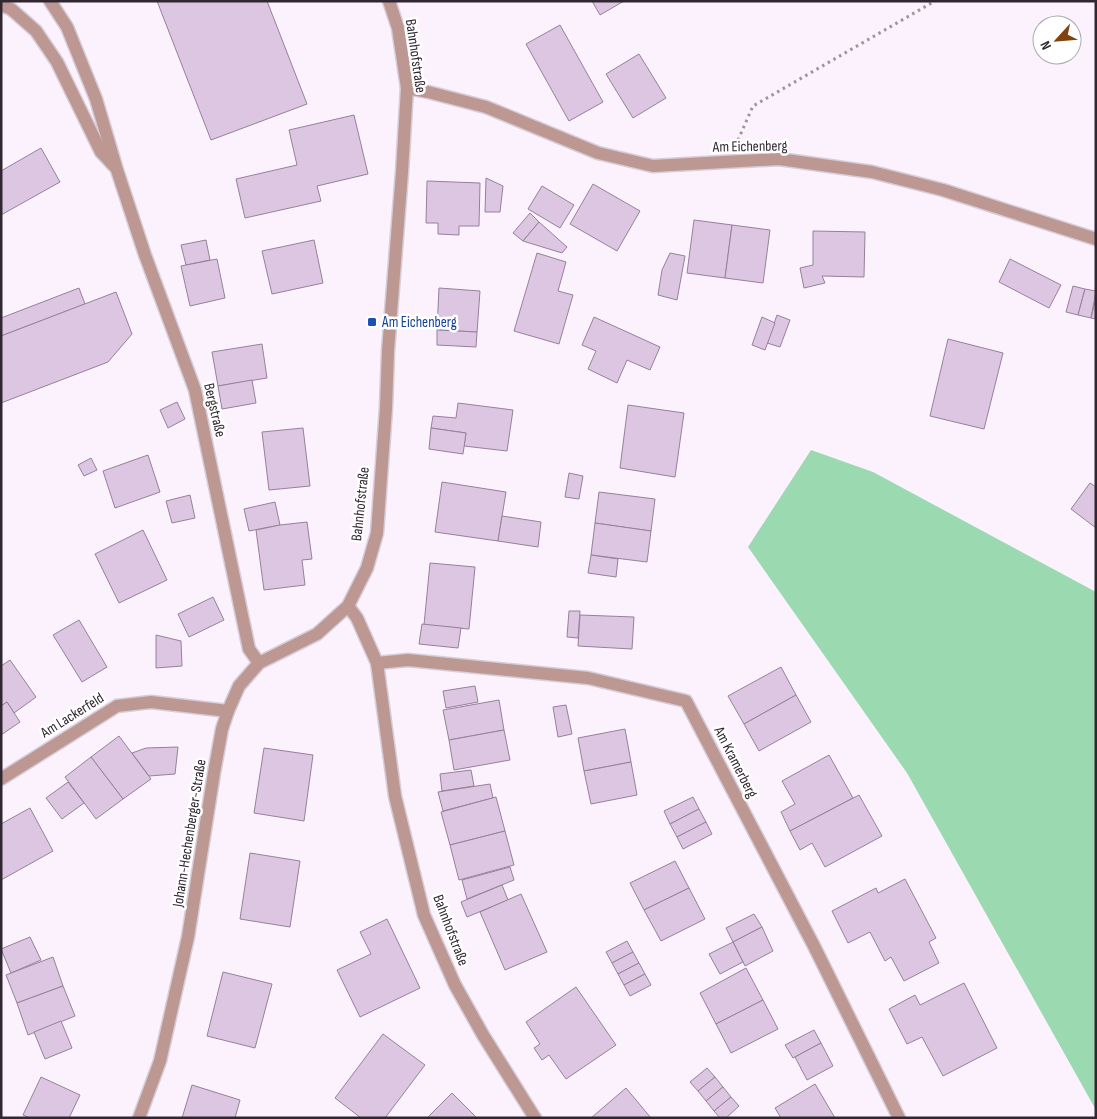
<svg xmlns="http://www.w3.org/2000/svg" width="1097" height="1119" font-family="'Sofia Sans Condensed',sans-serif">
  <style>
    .green { fill: #9bdab1 }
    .building { fill: #ddc6e1; stroke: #96819a }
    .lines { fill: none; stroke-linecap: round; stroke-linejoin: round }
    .minor-casing { stroke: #d6cdd8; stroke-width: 15 }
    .path { stroke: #9d949f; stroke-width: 3; stroke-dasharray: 2.5 4; stroke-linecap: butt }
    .minor { stroke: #bd9893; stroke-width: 12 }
    .transit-dot { fill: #1a4fb4; stroke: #fff; stroke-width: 2 }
    .labels { text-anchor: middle; stroke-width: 5; stroke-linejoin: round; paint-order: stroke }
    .street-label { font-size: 15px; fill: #302731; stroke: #fff }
    .transit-label { font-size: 15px; fill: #164399; stroke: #fff; text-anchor: start }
  </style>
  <rect width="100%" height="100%" fill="#fbf2fd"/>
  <polygon class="green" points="811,450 873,472 1096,592 1096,1110 907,773 748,547"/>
  <g class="building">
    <polygon points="157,1 267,1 307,104 211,140"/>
    <polygon points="592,1 624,1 600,15"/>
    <polygon points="560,25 603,102 569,121 526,44"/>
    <polygon points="639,54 666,98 633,118 606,74"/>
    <polygon points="354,115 368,174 317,186 321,201 245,218 236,179 297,165 289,130"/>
    <polygon points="41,148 60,182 1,215 1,171"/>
    <polygon points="486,178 503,186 500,212 485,212"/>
    <polygon points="427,181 480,183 479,226 459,226 459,235 438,234 438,223 426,223"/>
    <polygon points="593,184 640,211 617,251 570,224"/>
    <polygon points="542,186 574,205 560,228 528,209"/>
    <polygon points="530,213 539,222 523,241 513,233"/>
    <polygon points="694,220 732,225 725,278 687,273"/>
    <polygon points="539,222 567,247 562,253 523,241"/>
    <polygon points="732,225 770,230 763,283 725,278"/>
    <polygon points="813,231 865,232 864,277 822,276 825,283 804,288 800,268 813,265"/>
    <polygon points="206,240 210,260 186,265 181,245"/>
    <polygon points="314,240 323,283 272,294 262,251"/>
    <polygon points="537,253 566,262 558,291 573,295 559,344 514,331"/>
    <polygon points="670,253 685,256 677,300 658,295 662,270"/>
    <polygon points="217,259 225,298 190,306 181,266"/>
    <polygon points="1010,259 1061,285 1049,308 999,282"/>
    <polygon points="1073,286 1085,289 1078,315 1066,312"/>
    <polygon points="79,288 85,304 1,336 1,318"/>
    <polygon points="439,288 480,291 477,332 437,330"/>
    <polygon points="1085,289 1096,291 1091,318 1078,315"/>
    <polygon points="116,292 132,334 108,362 1,403 1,336"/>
    <polygon points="1096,298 1096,319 1091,318"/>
    <polygon points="777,315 790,320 780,347 767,343"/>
    <polygon points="594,317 660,347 650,370 627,360 617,383 588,369 596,351 582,345"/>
    <polygon points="762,317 775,323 765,350 752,345"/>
    <polygon points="437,330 477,332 476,347 437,345"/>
    <polygon points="948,339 1003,353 984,429 930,416"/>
    <polygon points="262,344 267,378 218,386 212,352"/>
    <polygon points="252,380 256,403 222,409 218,386"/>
    <polygon points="177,402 185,419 168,428 160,410"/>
    <polygon points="458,403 513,410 507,451 464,446 466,433 431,428 433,416 456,418"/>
    <polygon points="628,405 684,413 675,477 620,468"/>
    <polygon points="303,428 310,486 269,490 262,432"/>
    <polygon points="431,428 466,433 463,454 429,449"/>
    <polygon points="148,455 160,492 115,508 103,471"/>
    <polygon points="91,458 97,470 84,476 78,465"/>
    <polygon points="569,473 583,476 579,499 565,497"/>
    <polygon points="442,482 506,492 498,541 435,532"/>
    <polygon points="1090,483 1096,487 1096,528 1071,509"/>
    <polygon points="599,492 655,499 651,531 595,523"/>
    <polygon points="190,495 195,518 172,523 166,501"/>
    <polygon points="275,502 280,525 249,531 244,509"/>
    <polygon points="502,516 541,522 538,547 498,541"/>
    <polygon points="307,522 312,559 302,560 305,585 264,590 256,530 280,525"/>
    <polygon points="595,523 651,531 647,562 591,555"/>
    <polygon points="143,530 167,580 119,603 95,554"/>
    <polygon points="591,555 618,559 616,577 588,573"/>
    <polygon points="430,563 475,567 469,629 424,625"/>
    <polygon points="213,597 224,620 189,637 178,614"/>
    <polygon points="569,611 580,611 578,638 567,637"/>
    <polygon points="580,615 634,617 632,649 578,646"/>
    <polygon points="79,620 107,667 82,682 53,635"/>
    <polygon points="422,624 461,628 458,648 419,644"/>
    <polygon points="156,635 181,641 182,666 156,668"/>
    <polygon points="10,660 36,697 14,713 7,702 1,706 1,666"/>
    <polygon points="781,667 796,695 744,724 728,696"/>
    <polygon points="475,686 478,702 446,708 443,691"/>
    <polygon points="796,695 811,722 759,751 744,724"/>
    <polygon points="499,700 504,730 449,740 443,710"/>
    <polygon points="7,702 20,722 1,735 1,706"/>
    <polygon points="566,705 572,734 558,737 553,707"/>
    <polygon points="625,729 631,762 584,771 578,738"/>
    <polygon points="504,730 510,760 454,770 449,740"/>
    <polygon points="119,736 151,779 123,799 91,757"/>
    <polygon points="178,747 175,774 149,776 132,753 146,748"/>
    <polygon points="264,748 313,755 304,821 254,813"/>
    <polygon points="829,755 853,798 790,831 781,812 795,804 782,781"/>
    <polygon points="91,757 123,799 96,819 65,777"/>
    <polygon points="631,762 637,795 591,804 584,771"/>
    <polygon points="471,770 474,786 442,791 440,774"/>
    <polygon points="68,782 84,803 62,819 46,798"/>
    <polygon points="490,784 493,798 443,811 438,792"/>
    <polygon points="859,795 882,836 825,867 812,843 800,850 790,831"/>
    <polygon points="496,797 505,831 450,845 441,812"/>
    <polygon points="693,797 699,809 670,824 664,811"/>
    <polygon points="30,808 53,851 1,880 1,824"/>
    <polygon points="699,809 706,822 677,837 670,824"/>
    <polygon points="706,822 712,834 683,849 677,837"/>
    <polygon points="505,831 514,865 459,880 450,845"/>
    <polygon points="250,853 300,861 290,927 240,919"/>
    <polygon points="675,861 689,888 644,910 630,883"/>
    <polygon points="510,867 514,880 467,899 462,880"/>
    <polygon points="905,879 936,938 929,942 939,963 904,981 891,957 885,961 870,932 848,943 832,911 876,888 878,893"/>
    <polygon points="502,885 508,900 467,917 461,902"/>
    <polygon points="689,888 705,919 661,941 644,910"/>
    <polygon points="521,894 547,952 505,970 480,912"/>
    <polygon points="754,914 762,927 733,942 726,928"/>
    <polygon points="387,919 420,988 360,1017 337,970 371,954 360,932"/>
    <polygon points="762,927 773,951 745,966 733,942"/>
    <polygon points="30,937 41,960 11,973 1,949"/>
    <polygon points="627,941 633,952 612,963 606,952"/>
    <polygon points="733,942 743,962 720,974 709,954"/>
    <polygon points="633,952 639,963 618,974 612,963"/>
    <polygon points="53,957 63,986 17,1003 6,975"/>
    <polygon points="639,963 645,974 624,985 618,974"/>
    <polygon points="746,968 763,1000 716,1024 700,993"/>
    <polygon points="223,972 272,984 255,1048 207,1036"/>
    <polygon points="645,974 651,985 630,996 624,985"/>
    <polygon points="964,983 997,1048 943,1076 922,1037 907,1044 889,1009 915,995 920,1005"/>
    <polygon points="63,986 75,1016 28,1035 17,1003"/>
    <polygon points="576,987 616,1045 566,1079 549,1055 542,1060 534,1048 540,1044 526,1022"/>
    <polygon points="763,1000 778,1029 731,1053 716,1024"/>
    <polygon points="61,1021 72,1048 45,1059 34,1032"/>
    <polygon points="814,1030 821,1043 793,1058 785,1045"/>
    <polygon points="383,1034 425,1065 385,1118 361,1118 335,1098"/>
    <polygon points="821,1043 833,1066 807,1080 795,1057"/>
    <polygon points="707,1068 715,1077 698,1091 690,1082"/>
    <polygon points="41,1077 80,1095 69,1118 30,1118 23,1115"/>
    <polygon points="715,1077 723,1087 706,1101 698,1091"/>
    <polygon points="815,1084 835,1118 781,1118 775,1108"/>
    <polygon points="192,1085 240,1100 235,1118 182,1118"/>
    <polygon points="723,1087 731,1097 714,1111 706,1101"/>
    <polygon points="626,1088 651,1118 591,1118"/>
    <polygon points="452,1093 477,1118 427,1118"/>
    <polygon points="731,1097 739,1106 726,1118 720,1118 714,1111"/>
  </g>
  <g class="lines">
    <defs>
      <g id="minor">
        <polyline points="50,1 67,27 96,99 117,170 145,255 195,390 249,649 259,663"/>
        <polyline points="1,5 11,9 36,31 57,62 101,152 114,166"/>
        <polyline points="407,88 428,92 486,107 598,153 653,166 779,159 872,172 943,190 1096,239"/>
        <polyline points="348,606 357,618 377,663 395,796 424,915 455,985 483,1035 535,1118"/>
        <polyline points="377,663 408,660 588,678 686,701 815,948 899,1118"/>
        <polyline points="1,779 117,706 151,702 228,711"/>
        <polyline points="139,1118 160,1061 188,937 214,773 222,729 228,711 239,686 259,663 317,634 348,606 367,568 377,533 386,408 388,351 402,172 407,88 398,28 389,1"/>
      </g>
    </defs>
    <use href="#minor" class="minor-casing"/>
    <polyline class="path" points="738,140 753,106 935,1"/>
    <use href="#minor" class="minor"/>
  </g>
  <rect class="transit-dot" x="367" y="317" width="10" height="10" rx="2.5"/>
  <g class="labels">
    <g class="street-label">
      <text transform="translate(416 56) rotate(82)" y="5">Bahnhofstraße</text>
      <text transform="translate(750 146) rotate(-1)" y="5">Am Eichenberg</text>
      <text transform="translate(215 410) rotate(77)" y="5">Bergstraße</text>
      <text transform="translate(360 504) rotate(-84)" y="5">Bahnhofstraße</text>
      <text transform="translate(72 715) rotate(-32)" y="5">Am Lackerfeld</text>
      <text transform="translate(736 762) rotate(63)" y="5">Am Kramerberg</text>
      <text transform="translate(189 833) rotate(-81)" y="5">Johann-Hechenberger-Straße</text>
      <text transform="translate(451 930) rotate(69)" y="5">Bahnhofstraße</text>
    </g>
    <g class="transit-label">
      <text x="382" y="327">Am Eichenberg</text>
    </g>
  </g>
  <rect width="1097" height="1119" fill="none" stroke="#302731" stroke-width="5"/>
  <g transform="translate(1057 40) rotate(244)"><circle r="24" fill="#ffffff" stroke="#aca9ad"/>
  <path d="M0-4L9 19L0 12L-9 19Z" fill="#83420b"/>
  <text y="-8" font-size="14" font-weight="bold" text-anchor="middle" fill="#302731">N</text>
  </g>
</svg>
